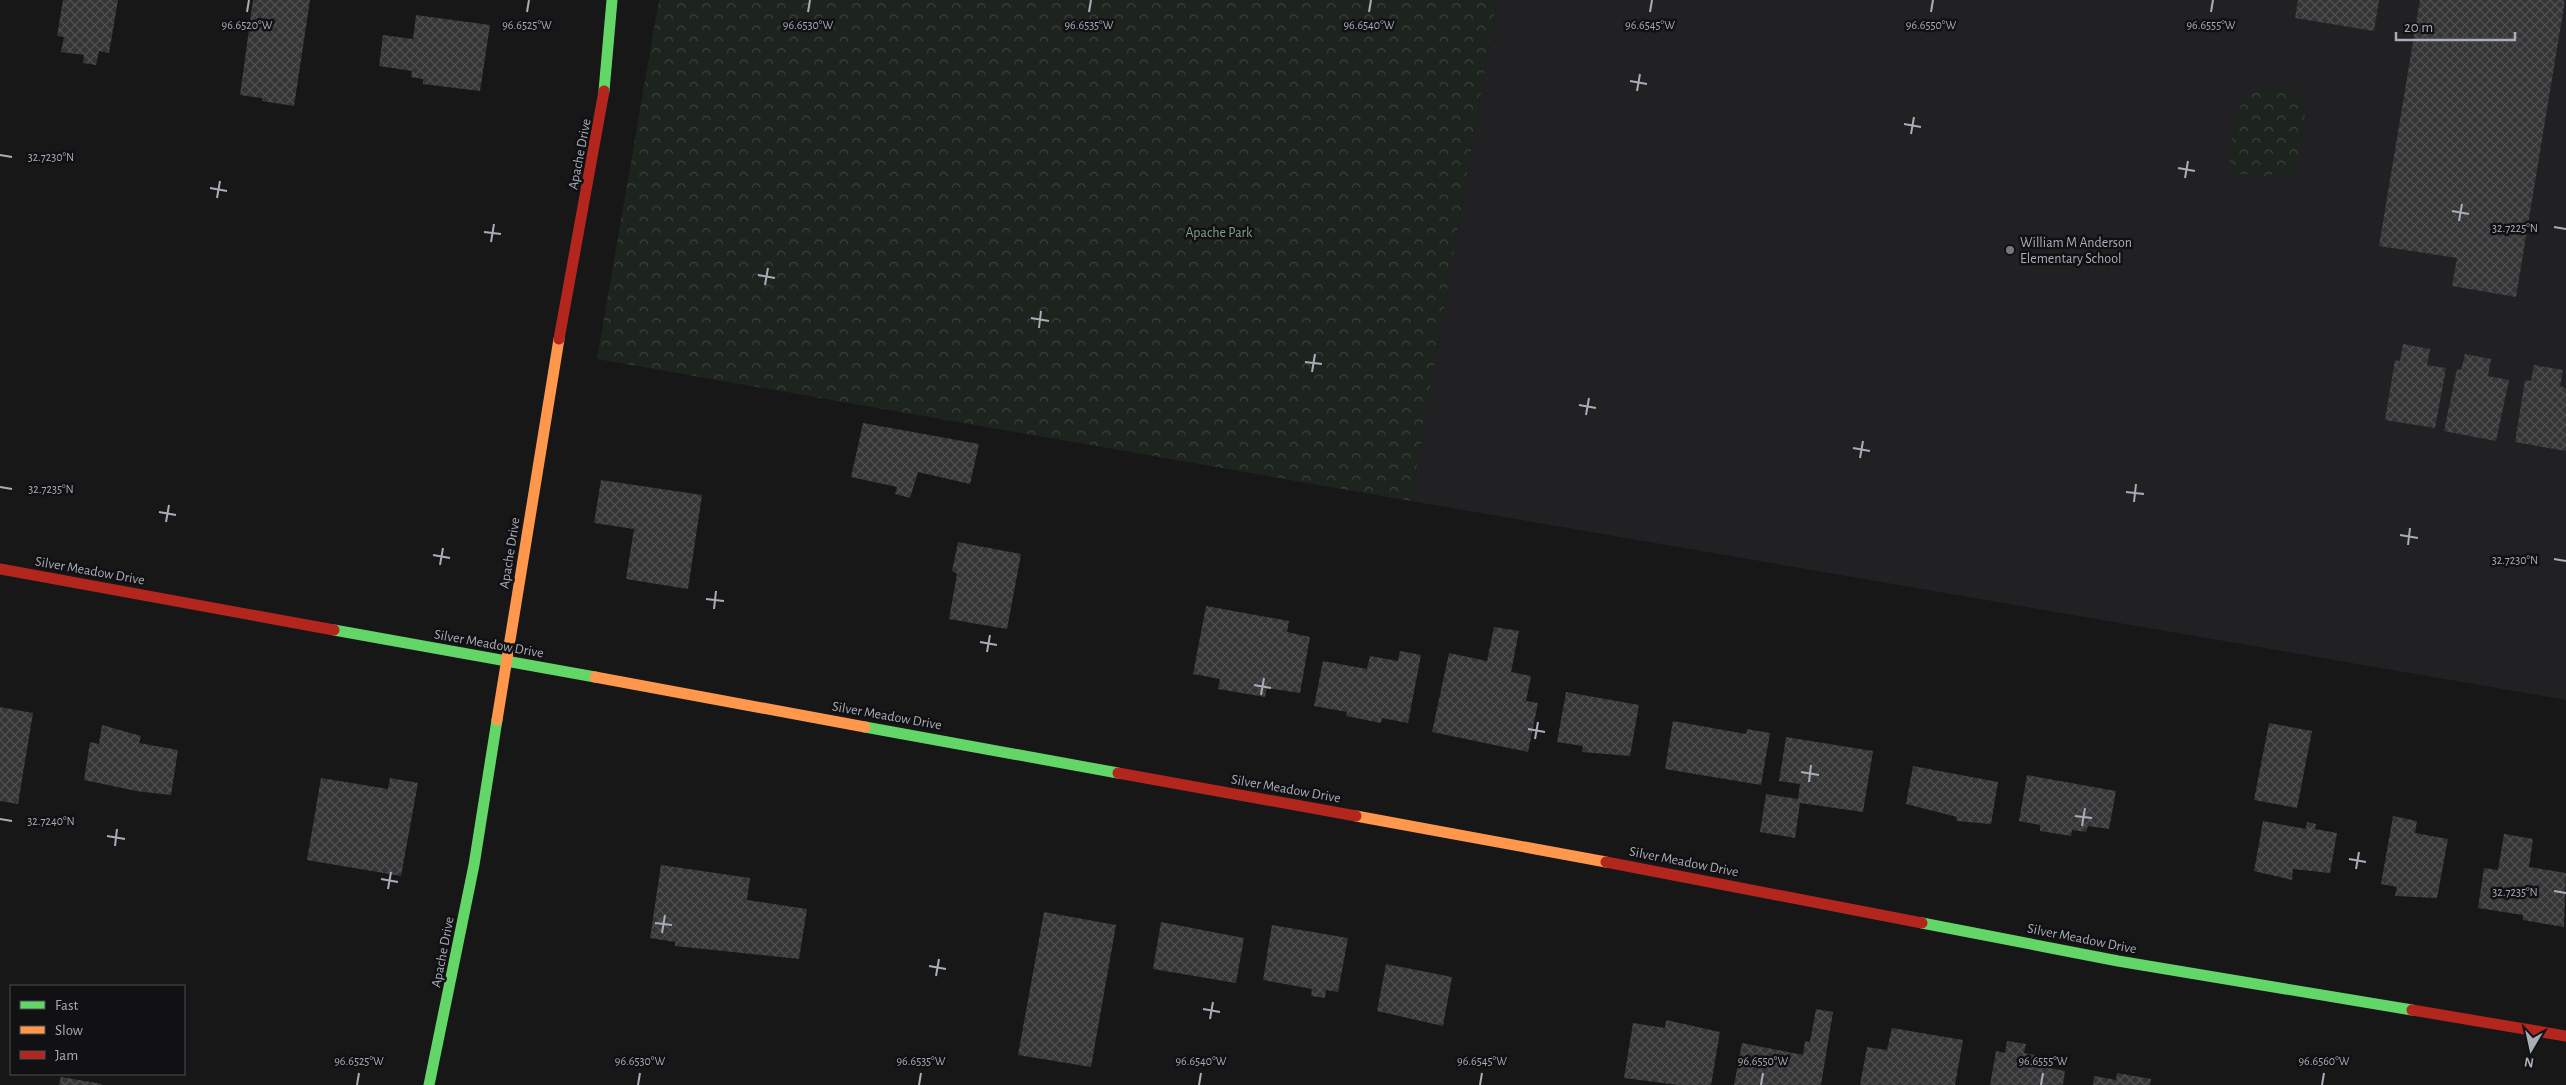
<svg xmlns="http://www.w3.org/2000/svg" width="2566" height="1085" font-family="'Alegreya Sans',sans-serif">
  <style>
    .built { fill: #212123 }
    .park { fill: url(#park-crowns) }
    .building { fill: url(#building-cross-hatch) }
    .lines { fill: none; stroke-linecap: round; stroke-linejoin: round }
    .fast { stroke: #63d668; stroke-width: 11 }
    .slow { stroke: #ff974d; stroke-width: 11 }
    .jam { stroke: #b3261e; stroke-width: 11 }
    .ticks { fill: none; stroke: #a8adb8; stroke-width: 2 }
    .poi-dot { fill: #757880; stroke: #111113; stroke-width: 2 }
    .labels { text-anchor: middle; stroke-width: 5; stroke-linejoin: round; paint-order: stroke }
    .street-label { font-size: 14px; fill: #a8adb8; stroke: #111113 }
    .park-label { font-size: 14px; fill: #7fa381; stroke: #111113 }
    .poi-label { font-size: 14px; fill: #a8adb8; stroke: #111113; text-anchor: start }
    .ticks-label { font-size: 12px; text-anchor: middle; fill: #a8adb8; stroke: #111113; stroke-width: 5; stroke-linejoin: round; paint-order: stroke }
  </style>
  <defs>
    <pattern id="park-crowns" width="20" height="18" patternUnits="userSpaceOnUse" patternTransform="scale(1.25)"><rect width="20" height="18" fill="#1d241e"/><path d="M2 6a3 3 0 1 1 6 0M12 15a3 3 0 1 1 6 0" fill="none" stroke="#3b413d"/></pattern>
    <pattern id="building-cross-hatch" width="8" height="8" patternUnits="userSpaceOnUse" patternTransform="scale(1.25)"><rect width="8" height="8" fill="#353536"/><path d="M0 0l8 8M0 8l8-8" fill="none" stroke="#4f5051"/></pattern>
  </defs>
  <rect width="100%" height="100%" fill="#171717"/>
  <polygon class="built" points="1497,0 2566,0 2566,700 1411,501"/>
  <g class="park">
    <polygon points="659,0 1497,0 1411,501 597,359"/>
    <path d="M2266,86L2292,90C2295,94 2299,98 2302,102C2310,117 2300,157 2291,171L2265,176L2235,173L2228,156L2240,107L2252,93Z"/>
  </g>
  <g class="building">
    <polygon points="63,0 118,0 109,53 99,51 96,65 83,63 84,55 61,52 64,37 57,36"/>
    <polygon points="253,0 310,0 294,106 262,101 262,98 240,95"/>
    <polygon points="2298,0 2379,0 2374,31 2295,18"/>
    <polygon points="2420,0 2565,0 2516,297 2452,286 2457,258 2379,246"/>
    <polygon points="416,15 490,25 480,91 423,84 423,79 411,77 412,71 379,66 383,35 413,39"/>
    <polygon points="2403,344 2430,349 2427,365 2446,368 2435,428 2385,420 2395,360 2400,361"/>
    <polygon points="2465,354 2491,359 2488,376 2509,380 2496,441 2444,431 2457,369 2461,370"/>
    <polygon points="2534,365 2563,370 2560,386 2566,388 2566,451 2515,442 2525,380 2531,381"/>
    <polygon points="863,423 979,444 970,484 918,472 910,498 895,494 897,487 851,477"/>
    <polygon points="601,480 702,495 688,589 626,579 634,529 594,523"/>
    <polygon points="958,542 1021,554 1007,629 949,619 957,574 952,571"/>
    <polygon points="1206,606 1289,621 1287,632 1310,637 1300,693 1267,688 1265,697 1218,689 1220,679 1193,674"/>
    <polygon points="1494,627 1519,631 1511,672 1531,676 1526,701 1538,703 1528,752 1432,732 1449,653 1487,661"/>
    <polygon points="1400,651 1421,655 1408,723 1382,718 1381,723 1346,716 1347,712 1314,706 1323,661 1367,669 1370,656 1398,661"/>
    <polygon points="1566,692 1639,705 1630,756 1582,752 1583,746 1557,742"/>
    <polygon points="0,707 33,713 18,804 0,801"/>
    <polygon points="1673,721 1746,734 1747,729 1770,733 1761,785 1665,769"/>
    <polygon points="2269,723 2312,731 2297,808 2254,800"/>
    <polygon points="102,725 141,736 139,743 178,750 171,795 136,791 84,780 90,742 99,744"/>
    <polygon points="1786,737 1873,751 1863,812 1800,803 1795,838 1760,832 1766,794 1798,799 1800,784 1779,781"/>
    <polygon points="1913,766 1998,782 1991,824 1956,821 1957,817 1906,804"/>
    <polygon points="2027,775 2116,791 2109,829 2088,826 2086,832 2072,830 2071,836 2040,831 2040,825 2019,821"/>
    <polygon points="321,778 388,789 390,778 418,783 401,876 307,860"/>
    <polygon points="2393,816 2417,821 2415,833 2448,839 2437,898 2395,896 2397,887 2381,884"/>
    <polygon points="2263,821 2306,829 2307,822 2316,824 2315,829 2337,833 2330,873 2293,869 2292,880 2254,871"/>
    <polygon points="2504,834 2533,839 2529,867 2566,873 2564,927 2523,920 2523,915 2478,908 2484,868 2498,870"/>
    <polygon points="661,865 750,878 747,900 807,909 799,959 675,946 675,942 650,938"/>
    <polygon points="1044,912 1116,925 1091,1067 1018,1055"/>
    <polygon points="1161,922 1244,938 1236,983 1153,969"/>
    <polygon points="1272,925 1348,938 1338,992 1326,990 1325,998 1311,996 1312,989 1263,980"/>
    <polygon points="1386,964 1452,977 1443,1026 1377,1011"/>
    <polygon points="1816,1009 1833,1012 1821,1085 1734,1085 1742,1043 1803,1055 1805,1041 1810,1042"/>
    <polygon points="1666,1020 1720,1032 1711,1085 1678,1085 1624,1078 1633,1023 1665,1028"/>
    <polygon points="1892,1028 1963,1040 1955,1085 1860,1085 1867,1047 1887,1050"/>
    <polygon points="2007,1041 2026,1044 2024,1053 2051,1058 2050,1068 2065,1071 2063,1085 1990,1085 1996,1051 2005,1053"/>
    <polygon points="2117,1073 2151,1079 2150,1085 2093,1085 2094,1076 2116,1080"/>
    <polygon points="61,1077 102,1084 102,1085 59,1085"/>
  </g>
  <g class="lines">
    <g class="fast">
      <polyline points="604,91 612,0"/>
      <polyline points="334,630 595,677"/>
      <polyline points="865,727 1118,773"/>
      <polyline points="1922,923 2118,961 2412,1010"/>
      <polyline points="429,1085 474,865 497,720"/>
    </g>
    <g class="slow">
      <polyline points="595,677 865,727"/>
      <polyline points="497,720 559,339"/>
      <polyline points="1356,816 1606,862"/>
    </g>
    <g class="jam">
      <polyline points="559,339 604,91"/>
      <polyline points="0,569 334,630"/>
      <polyline points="1118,773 1356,816"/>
      <polyline points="1606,862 1922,923"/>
      <polyline points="2412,1010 2566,1036"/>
    </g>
  </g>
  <path class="ticks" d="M247,12L249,0M527,12L529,0M808,12L810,0M1089,12L1091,0M1369,12L1371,0M1650,12L1652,0M1931,12L1933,0M2211,12L2213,0M1630,81L1647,84M1637,91L1640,74M1904,124L1921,127M1911,134L1914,117M0,155L12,157M2178,168L2195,171M2185,178L2188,161M210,188L227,191M217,198L220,181M2452,211L2469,214M2459,221L2462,204M2554,227L2566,229M484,232L501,234M491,242L494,224M758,275L775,278M765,285L768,268M1031,318L1049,321M1039,328L1041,311M1305,362L1322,364M1312,372L1315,354M1579,405L1596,408M1586,415L1589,398M1853,448L1870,451M1860,458L1863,441M0,487L12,489M2126,492L2144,494M2134,502L2136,484M159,512L176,515M166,522L169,505M2400,535L2418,538M2408,545L2410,528M433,555L450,558M2554,559L2566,561M440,565L443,548M706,599L724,601M714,609L716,591M980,642L997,645M987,652L990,635M1254,685L1271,688M1261,695L1264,678M1528,729L1545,732M1535,739L1538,722M1801,772L1819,775M1809,782L1811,765M2075,816L2092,818M0,819L12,821M2082,826L2085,808M107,836L125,839M115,846L117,829M2349,859L2366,862M2356,869L2359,852M381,879L398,882M388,889L391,872M2554,891L2566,893M655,923L672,925M662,933L665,915M929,966L946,969M936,976L939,959M1203,1009L1220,1012M1210,1019L1213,1002M357,1085L359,1073M638,1085L640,1073M919,1085L921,1073M1199,1085L1201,1073M1480,1085L1482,1073M1761,1085L1763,1073M2041,1085L2043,1073M2322,1085L2324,1073"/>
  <circle class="poi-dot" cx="2010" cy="250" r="5"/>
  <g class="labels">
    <g class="street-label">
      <text transform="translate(579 154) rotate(-79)" y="5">Apache Drive</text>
      <text transform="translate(509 553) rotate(-81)" y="5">Apache Drive</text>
      <text transform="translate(90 570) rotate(10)" y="5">Silver Meadow Drive</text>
      <text transform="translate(489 643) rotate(10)" y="5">Silver Meadow Drive</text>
      <text transform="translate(887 715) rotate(10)" y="5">Silver Meadow Drive</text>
      <text transform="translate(1286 788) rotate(10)" y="5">Silver Meadow Drive</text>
      <text transform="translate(1684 861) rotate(11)" y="5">Silver Meadow Drive</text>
      <text transform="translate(2082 938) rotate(11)" y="5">Silver Meadow Drive</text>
      <text transform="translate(442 952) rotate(-79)" y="5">Apache Drive</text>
    </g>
    <g class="park-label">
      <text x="1219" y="237">Apache Park</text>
    </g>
    <g class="poi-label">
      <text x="2020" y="247">William M Anderson<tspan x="2020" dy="16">Elementary School</tspan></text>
    </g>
  </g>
  <g class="ticks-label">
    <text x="247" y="29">96.6520°W</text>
    <text x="527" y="29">96.6525°W</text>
    <text x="808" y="29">96.6530°W</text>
    <text x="1089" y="29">96.6535°W</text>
    <text x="1369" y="29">96.6540°W</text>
    <text x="1650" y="29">96.6545°W</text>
    <text x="1931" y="29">96.6550°W</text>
    <text x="2211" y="29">96.6555°W</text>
    <text x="51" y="161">32.7230°N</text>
    <text x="2515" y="232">32.7225°N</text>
    <text x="51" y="493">32.7235°N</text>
    <text x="2515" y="564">32.7230°N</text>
    <text x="51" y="825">32.7240°N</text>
    <text x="2515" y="896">32.7235°N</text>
    <text x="359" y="1065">96.6525°W</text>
    <text x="640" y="1065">96.6530°W</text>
    <text x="921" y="1065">96.6535°W</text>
    <text x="1201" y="1065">96.6540°W</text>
    <text x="1482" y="1065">96.6545°W</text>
    <text x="1763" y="1065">96.6550°W</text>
    <text x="2043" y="1065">96.6555°W</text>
    <text x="2324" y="1065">96.6560°W</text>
  </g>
  <rect x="10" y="985" width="175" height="90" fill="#111113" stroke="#4d4f55"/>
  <rect x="20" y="1001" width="25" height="8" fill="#63d668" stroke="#4d4f55"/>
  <text x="55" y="1010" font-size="15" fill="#a8adb8">Fast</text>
  <rect x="20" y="1026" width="25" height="8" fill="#ff974d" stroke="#4d4f55"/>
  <text x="55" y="1035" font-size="15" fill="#a8adb8">Slow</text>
  <rect x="20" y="1051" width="25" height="8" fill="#b3261e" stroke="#4d4f55"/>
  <text x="55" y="1060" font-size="15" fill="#a8adb8">Jam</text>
  <g transform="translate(2531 1050) rotate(189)" stroke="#111113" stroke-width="4" paint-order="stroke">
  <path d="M0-4L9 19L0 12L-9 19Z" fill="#a8adb8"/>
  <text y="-8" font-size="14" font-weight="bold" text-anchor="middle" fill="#a8adb8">N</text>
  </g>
  <path d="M2396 32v8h119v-8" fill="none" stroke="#a8adb8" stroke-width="2.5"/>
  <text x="2404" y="32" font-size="15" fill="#a8adb8" stroke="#111113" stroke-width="4" paint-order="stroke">20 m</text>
</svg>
